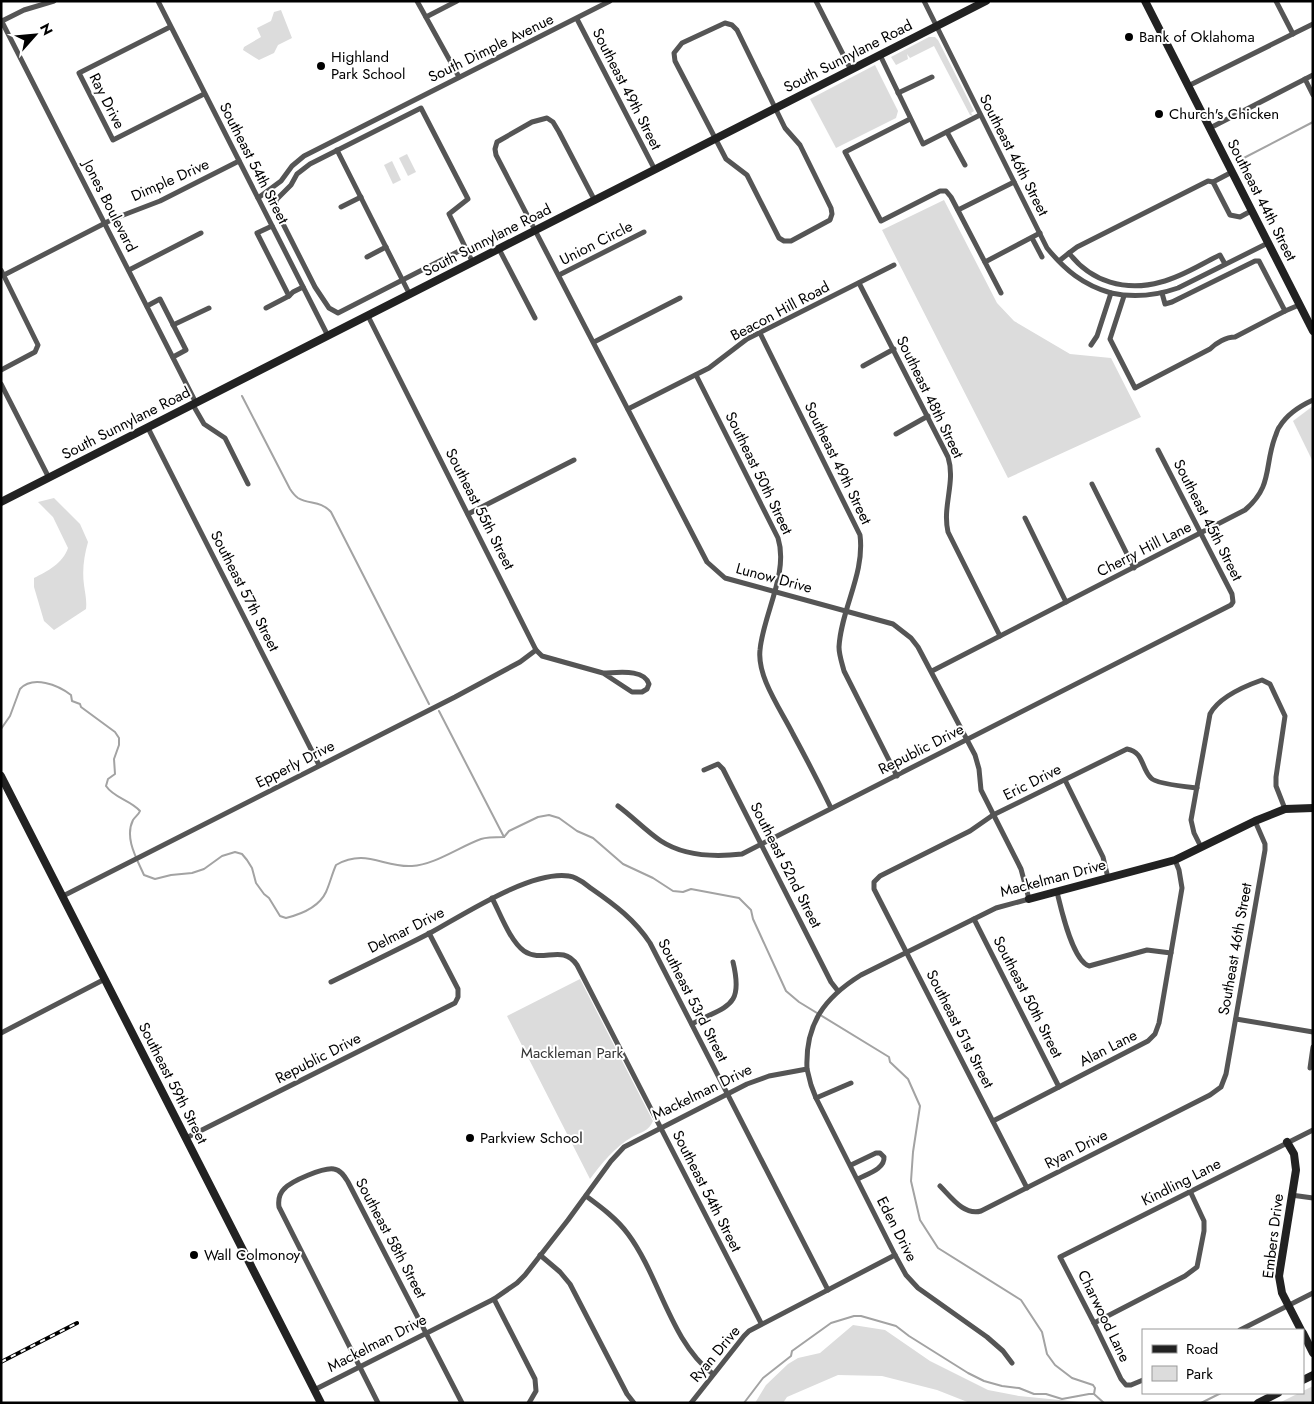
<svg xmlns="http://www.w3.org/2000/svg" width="1314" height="1404" font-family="Jost,sans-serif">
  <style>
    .green { fill: #dcdcdc }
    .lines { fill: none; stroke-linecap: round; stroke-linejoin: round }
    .stream { stroke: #a3a3a3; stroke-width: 2 }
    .street { stroke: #555; stroke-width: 5 }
    .secondary { stroke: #222; stroke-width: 8 }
    .rail-casing { stroke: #000; stroke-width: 4 }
    .rail { stroke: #fff; stroke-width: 2; stroke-dasharray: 5.5; stroke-linecap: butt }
    .poi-dot { fill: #000; stroke: #fff; stroke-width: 2 }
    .labels { text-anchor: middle; stroke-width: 4; stroke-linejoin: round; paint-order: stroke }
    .poi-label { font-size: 15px; fill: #000; stroke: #fff; text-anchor: start }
    .street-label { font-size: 15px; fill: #000; stroke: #fff }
    .park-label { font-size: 15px; fill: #333; stroke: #fff }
  </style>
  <rect width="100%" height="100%" fill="#fff"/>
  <g class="green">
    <polygon points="281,10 292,38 278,45 274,53 259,60 243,50 244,47 261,37 257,28 271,21 274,12"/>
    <polygon points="929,37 935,37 938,40 974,111 971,113 973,116 970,115 934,46 910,58 907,54 908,59 896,65 891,57"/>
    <polygon points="875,65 898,111 896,118 836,148 810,99"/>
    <polygon points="407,154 416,172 408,176 399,158"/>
    <polygon points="392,161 401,180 393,184 384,165"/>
    <polygon points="944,200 997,303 1014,321 1070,354 1111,358 1141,417 1008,478 882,230"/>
    <polygon points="1313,406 1313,462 1293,421"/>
    <path d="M54,498L80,524L88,542C84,556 82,570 84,585C85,593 87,600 86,609L54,630L44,621L34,587V578C48,571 63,563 68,548L53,517L38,502Z"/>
    <path d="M580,979L653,1121C649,1131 641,1132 632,1137C615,1147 602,1163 590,1179L507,1016Z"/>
    <polygon points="853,1325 885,1330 930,1361 988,1390 1019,1396 1090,1403 970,1403 937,1390 882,1376 838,1375 787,1397 783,1403 755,1403 766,1385 788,1364 798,1358 820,1353"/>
    <polygon points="1313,1386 1313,1403 1279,1403 1299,1393 1303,1393 1303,1391"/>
  </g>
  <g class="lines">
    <g class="stream">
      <polyline points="1238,161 1313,122"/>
      <path d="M242,396L290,489C292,492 295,496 298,498C310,505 320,500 331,512L429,704"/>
      <polyline points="439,711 504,837"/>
      <path d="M1,729L10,716L20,689C33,675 58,685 71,695L72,701L80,704L81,707L115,732L119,738V745L114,759L115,774L108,779L106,786C114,798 130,800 140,811C139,814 135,817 133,820C124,838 137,859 144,875L155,879L171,875L192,873L204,869L222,856L235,852L242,854L247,860L252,868L256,883L264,894L269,898L280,916L286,918C302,914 319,907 326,892C330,883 332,874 336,865C366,848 384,868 412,866C434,865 459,847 481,839C487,837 496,837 504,837L509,831L538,817L549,815L559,818L577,831L593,838L623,864L653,878L673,891L683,892L691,889L739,898L751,910L753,919L786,991L799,1002L889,1057L890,1062L908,1079L920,1106L913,1152L911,1181L920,1220L938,1248L1021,1300L1042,1332L1047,1354L1055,1365L1072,1378L1093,1385L1095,1388L1094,1394"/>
      <polyline points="744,1403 763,1378 791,1356 792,1351 831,1323 854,1316 861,1316 896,1326 909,1336 968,1373 984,1381 1002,1386 1019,1388 1034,1394 1046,1394 1062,1399 1089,1394 1094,1394 1104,1403"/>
      <polyline points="1201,1403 1221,1393"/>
    </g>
    <g class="street">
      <polyline points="158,1 328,336"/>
      <polyline points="417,1 459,77"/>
      <polyline points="816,1 851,70"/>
      <path d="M924,1L1047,248C1065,270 1083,285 1111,293"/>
      <polyline points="1276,1 1293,34"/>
      <polyline points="426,17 457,1"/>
      <polyline points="577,19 655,170"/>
      <polyline points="1,20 196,403"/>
      <polyline points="2,21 24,10 54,1"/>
      <polygon points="725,23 732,25 737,30 785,128 800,145 831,208 832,214 830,220 791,241 784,241 779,238 747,175 726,159 675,61 674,53 682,43"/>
      <polyline points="170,27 79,73 113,140 204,94"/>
      <polyline points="880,55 923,144 980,115"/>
      <polyline points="1305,79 1313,95"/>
      <polyline points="1188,86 1313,24"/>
      <polyline points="898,93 932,77"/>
      <polyline points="910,119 845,152 881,221 940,191 946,191 951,197 1001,293"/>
      <polyline points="1210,128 1313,75"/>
      <polyline points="947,132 965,165"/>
      <polyline points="337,150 410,295"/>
      <polyline points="1232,172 1213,182 1230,215 1240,217 1251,211"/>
      <polyline points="258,198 281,181 292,166 304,156 610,1"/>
      <polyline points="341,207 361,197"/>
      <polyline points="958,210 1014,182"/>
      <polyline points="1032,238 1042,257"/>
      <polyline points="465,248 338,313 329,308 315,287 276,210 276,200 291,185 297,174 310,164 421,108 468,199 449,214 473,263"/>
      <polyline points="499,249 535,318"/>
      <polyline points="1069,253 1077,247 1208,181 1213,182"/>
      <polyline points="367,257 386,247"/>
      <path d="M1059,261L1069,253C1091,282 1126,292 1161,282C1182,277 1201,264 1220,255L1225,264"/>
      <polyline points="985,262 1040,233"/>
      <polyline points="1,270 38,345 35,352 1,370"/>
      <polyline points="129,270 201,233"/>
      <polyline points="4,275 113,219 160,201 239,161"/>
      <polyline points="559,275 644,232"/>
      <path d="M859,283L948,457C956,482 942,506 948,532L1000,636"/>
      <polyline points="289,296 293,292 303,287"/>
      <path d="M1124,296L1110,339L1135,388L1210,349C1216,343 1226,337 1235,337L1285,311L1259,261H1255L1172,302L1165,304L1162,293"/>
      <polyline points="147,306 160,299 186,350 173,357"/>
      <polyline points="266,308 289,296 257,233 272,226"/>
      <polyline points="1285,311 1299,305"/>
      <path d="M368,316L536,650L542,656L603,673L632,692H642L647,689L649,684C644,668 616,673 603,673"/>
      <polyline points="173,325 209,308"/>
      <path d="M760,333L860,535C865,574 841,609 839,647C839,655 842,663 844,671L897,776"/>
      <polyline points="594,342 680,298"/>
      <path d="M1091,345L1097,336L1111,293C1134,298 1155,296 1178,288L1268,243"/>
      <polyline points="863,366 894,349"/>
      <path d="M696,375L778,538C789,573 763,615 760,650C757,677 781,710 793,734C806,758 819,783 831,808"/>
      <polyline points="1,384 49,478"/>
      <polyline points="193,405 204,424 225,438 248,484"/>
      <polyline points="628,409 709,368 747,339 894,265"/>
      <polyline points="148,428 319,765"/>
      <polyline points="896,434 928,416"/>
      <polyline points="1092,484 1134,568"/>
      <polyline points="468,514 574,460"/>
      <polyline points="1025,518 1066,602"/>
      <path d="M932,671L1245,510C1273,486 1264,467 1275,437C1277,433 1277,429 1280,426C1288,413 1300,406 1313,400"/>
      <polyline points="704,770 718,764 723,769 831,982 838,991"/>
      <polyline points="1065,780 1103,857 1108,878"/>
      <path d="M618,806C633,817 646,831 661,841C684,856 716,857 742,854L1231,605L1233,602L1232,594L1158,450"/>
      <path d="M1201,847L1194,833L1191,820L1210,714C1219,697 1245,686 1262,680L1270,684L1285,716L1276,777V786L1285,809"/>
      <path d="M1057,892C1061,908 1072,960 1089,966L1147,950L1171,953"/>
      <polyline points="63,896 455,697 520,662 536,650"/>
      <path d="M492,898C500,913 510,941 524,951C543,964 562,943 577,965L761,1323"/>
      <polyline points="974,919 1059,1087"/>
      <path d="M331,982C364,966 397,950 430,933C463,915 531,870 569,876C578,877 585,884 592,889C615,905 635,920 650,943L828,1290"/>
      <polyline points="1236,1019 1313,1032"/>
      <path d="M692,1024C727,1005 744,1008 733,962"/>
      <polyline points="1,1033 105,979"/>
      <polyline points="1310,1068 1313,1047"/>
      <polyline points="807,1069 811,1085 816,1098 895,1255 906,1275 918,1288 987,1337 1003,1351 1012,1363"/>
      <polyline points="816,1098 851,1083"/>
      <polyline points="993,1121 1148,1041 1155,1034 1159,1023 1182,888 1179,870 1175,860"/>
      <polyline points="186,1138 455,1003 458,997 458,989 429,933"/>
      <path d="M851,1165L876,1153H880L884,1157C885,1169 867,1174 858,1179"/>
      <path d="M940,1186C951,1197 964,1216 981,1211L1210,1095L1221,1087L1226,1074L1265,850V844L1255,821"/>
      <path d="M1027,1188L874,889V882L880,876L970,831L993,815L1127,749C1144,752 1141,768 1151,778C1156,784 1188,787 1197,788"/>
      <polyline points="1291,1195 1313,1198"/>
      <path d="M586,1196C601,1207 617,1219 628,1234C660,1277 670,1341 713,1374"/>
      <polyline points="540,1255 560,1272 570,1284 627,1394 634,1403"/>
      <polyline points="494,1299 535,1379 536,1391 529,1403"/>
      <polyline points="1094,1323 1185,1276 1197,1267 1204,1231 1204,1221 1190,1191"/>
      <polyline points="1240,1330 1313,1293"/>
      <polyline points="1143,1380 1131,1385 1126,1385 1121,1379 1094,1323 1060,1257 1313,1130"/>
      <path d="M314,1390L494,1299L517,1283L525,1275L568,1220L611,1161L624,1147L747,1084L769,1076L807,1069C805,1024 824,998 861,975L996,908L1029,899L1021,869L981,790L979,769L975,755L918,647L911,638L893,624L725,578L707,562L496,155L495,149L497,142L532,122L547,118L553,122L559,132L595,201"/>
      <path d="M378,1403L279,1207C278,1200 279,1194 284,1189C291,1181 324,1167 334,1169C341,1170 345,1177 348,1182L462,1403"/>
      <polyline points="691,1403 744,1336 749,1331 895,1255"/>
    </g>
    <g class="secondary">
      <polyline points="1145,1 1313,331"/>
      <polyline points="1,502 986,1"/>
      <polyline points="1,776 321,1403"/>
      <polyline points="1029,899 1175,860 1255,821 1285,809 1313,808"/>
      <polyline points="1287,1142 1294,1154 1296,1170 1279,1276 1282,1293 1301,1330"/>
      <polyline points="1303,1333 1313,1353"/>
      <polyline points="1303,1380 1313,1375"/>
      <polyline points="1258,1403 1278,1393"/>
    </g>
    <defs>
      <polyline id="rail" points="1,1362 77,1323"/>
    </defs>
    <use href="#rail" class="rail-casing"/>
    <use href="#rail" class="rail"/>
  </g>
  <g class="poi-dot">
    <circle cx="1129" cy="37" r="5"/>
    <circle cx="321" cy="66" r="5"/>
    <circle cx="1159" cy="114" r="5"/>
    <circle cx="470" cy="1138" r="5"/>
    <circle cx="194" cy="1255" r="5"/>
  </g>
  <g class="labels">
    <g class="poi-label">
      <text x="1139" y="42">Bank of Oklahoma</text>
      <text x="331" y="62">Highland<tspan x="331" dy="17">Park School</tspan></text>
      <text x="1169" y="119">Church's Chicken</text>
      <text x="480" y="1143">Parkview School</text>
      <text x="204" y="1260">Wall Colmonoy</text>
    </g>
    <g class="street-label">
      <text transform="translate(491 48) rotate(-26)" y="5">South Dimple Avenue</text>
      <text transform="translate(848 56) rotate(-27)" y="5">South Sunnylane Road</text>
      <text transform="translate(627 89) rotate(63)" y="5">Southeast 49th Street</text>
      <text transform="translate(107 101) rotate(63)" y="5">Ray Drive</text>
      <text transform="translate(1014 155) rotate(63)" y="5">Southeast 46th Street</text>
      <text transform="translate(254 163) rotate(63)" y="5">Southeast 54th Street</text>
      <text transform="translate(170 180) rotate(-24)" y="5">Dimple Drive</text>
      <text transform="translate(1262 200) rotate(63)" y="5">Southeast 44th Street</text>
      <text transform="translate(110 206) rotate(63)" y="5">Jones Boulevard</text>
      <text transform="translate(487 240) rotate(-27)" y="5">South Sunnylane Road</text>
      <text transform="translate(596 243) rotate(-27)" y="5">Union Circle</text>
      <text transform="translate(780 311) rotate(-28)" y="5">Beacon Hill Road</text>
      <text transform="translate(930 397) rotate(64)" y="5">Southeast 48th Street</text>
      <text transform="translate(126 423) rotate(-27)" y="5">South Sunnylane Road</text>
      <text transform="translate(838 463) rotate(64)" y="5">Southeast 49th Street</text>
      <text transform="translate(759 473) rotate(64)" y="5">Southeast 50th Street</text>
      <text transform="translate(480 509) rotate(63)" y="5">Southeast 55th Street</text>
      <text transform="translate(1208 520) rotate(63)" y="5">Southeast 45th Street</text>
      <text transform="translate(1144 549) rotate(-27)" y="5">Cherry Hill Lane</text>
      <text transform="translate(774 578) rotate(15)" y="5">Lunow Drive</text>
      <text transform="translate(245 591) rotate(63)" y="5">Southeast 57th Street</text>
      <text transform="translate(921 749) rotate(-27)" y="5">Republic Drive</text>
      <text transform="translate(295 764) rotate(-27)" y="5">Epperly Drive</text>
      <text transform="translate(1032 782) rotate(-27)" y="5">Eric Drive</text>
      <text transform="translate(786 865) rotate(63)" y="5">Southeast 52nd Street</text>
      <text transform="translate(1053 878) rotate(-15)" y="5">Mackelman Drive</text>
      <text transform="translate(406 930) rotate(-27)" y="5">Delmar Drive</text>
      <text transform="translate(1235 949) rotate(-80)" y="5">Southeast 46th Street</text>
      <text transform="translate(1028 997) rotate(63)" y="5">Southeast 50th Street</text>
      <text transform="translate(693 1000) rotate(63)" y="5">Southeast 53rd Street</text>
      <text transform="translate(960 1029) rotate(63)" y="5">Southeast 51st Street</text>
      <text transform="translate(1108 1048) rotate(-27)" y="5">Alan Lane</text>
      <text transform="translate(318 1058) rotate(-27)" y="5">Republic Drive</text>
      <text transform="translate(173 1083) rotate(63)" y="5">Southeast 59th Street</text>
      <text transform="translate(702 1092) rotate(-26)" y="5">Mackelman Drive</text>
      <text transform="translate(1076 1149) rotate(-27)" y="5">Ryan Drive</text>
      <text transform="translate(1181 1182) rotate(-27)" y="5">Kindling Lane</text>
      <text transform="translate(707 1191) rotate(63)" y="5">Southeast 54th Street</text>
      <text transform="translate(897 1229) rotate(63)" y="5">Eden Drive</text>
      <text transform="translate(1273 1236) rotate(-83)" y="5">Embers Drive</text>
      <text transform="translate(391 1238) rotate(62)" y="5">Southeast 58th Street</text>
      <text transform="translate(1104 1316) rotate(64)" y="5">Charwood Lane</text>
      <text transform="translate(377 1343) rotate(-27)" y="5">Mackelman Drive</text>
      <text transform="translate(715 1354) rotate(-50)" y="5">Ryan Drive</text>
    </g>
    <g class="park-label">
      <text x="572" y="1058">Mackleman Park</text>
    </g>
  </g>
  <rect width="1314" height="1404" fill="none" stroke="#000000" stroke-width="5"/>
  <rect x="1142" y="1329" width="162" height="65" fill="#ffffff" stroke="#999999"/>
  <rect x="1152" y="1345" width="25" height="8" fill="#222222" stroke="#999999"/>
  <text x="1186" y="1354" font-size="15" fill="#000000">Road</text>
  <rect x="1152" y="1366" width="25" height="15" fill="#dcdcdc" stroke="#999999"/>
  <text x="1186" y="1379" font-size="15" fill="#000000">Park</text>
  <g transform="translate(35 35) rotate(63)" stroke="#ffffff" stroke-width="4" paint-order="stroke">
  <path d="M0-4L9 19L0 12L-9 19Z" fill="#000000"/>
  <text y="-8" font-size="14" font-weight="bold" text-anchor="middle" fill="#000000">N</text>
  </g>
</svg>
